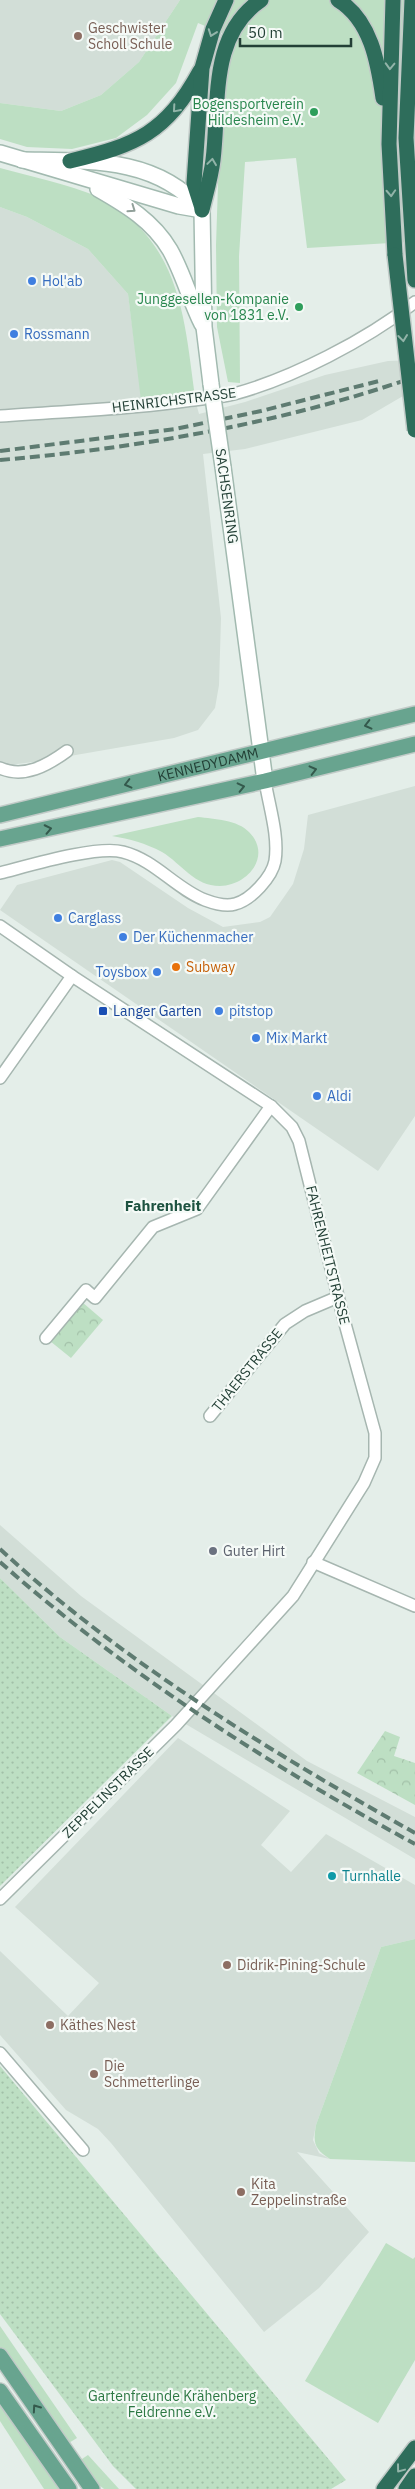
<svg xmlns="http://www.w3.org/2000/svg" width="415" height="2489" font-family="'IBM Plex Sans',sans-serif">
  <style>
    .built { fill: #d2ded7 }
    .grass { fill: #bddfc3 }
    .park { fill: url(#park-crowns) }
    .garden { fill: url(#garden-dots) }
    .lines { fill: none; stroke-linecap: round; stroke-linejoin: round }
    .street-casing { stroke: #a6b6b0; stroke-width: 14 }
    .secondary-casing { stroke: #a2bab0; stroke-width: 18 }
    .primary-casing { stroke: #c1cac7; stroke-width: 18 }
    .highway-casing { stroke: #c1cac7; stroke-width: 18 }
    .street { stroke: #fff; stroke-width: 11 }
    .secondary { stroke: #fff; stroke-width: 15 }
    .primary { stroke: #68a48f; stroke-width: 15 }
    .highway { stroke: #2e6d5b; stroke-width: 15 }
    .rail { stroke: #5e7b71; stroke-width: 4; stroke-dasharray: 10 5; stroke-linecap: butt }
    .secondary-bridge-casing { stroke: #a2bab0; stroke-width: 18; stroke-linecap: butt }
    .highway-bridge-casing { stroke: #c1cac7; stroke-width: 18; stroke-linecap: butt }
    .secondary-bridge { stroke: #fff; stroke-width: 15 }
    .highway-bridge { stroke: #2e6d5b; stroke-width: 15 }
    .oneway { stroke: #92b4a9 }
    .oneway2 { stroke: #91a09a }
    .oneway3 { stroke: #34594c }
    .education-dot { fill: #8d6e63; stroke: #f5faf7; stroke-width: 2 }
    .leisure-dot { fill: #2e9e5b; stroke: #f5faf7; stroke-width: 2 }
    .shop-dot { fill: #3f7fe0; stroke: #f5faf7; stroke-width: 2 }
    .food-dot { fill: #e8710a; stroke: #f5faf7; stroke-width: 2 }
    .transit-dot { fill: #1a4fb4; stroke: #f5faf7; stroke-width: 2 }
    .worship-dot { fill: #6b7280; stroke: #f5faf7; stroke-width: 2 }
    .culture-dot { fill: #0f9aa8; stroke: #f5faf7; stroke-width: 2 }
    .labels { text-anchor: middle; stroke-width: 4.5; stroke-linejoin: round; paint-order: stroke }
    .education-label { font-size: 14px; fill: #785e54; stroke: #f5faf7; text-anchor: start }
    .leisure-label { font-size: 14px; fill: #27864d; stroke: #f5faf7; text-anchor: end }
    .shop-label { font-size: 14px; fill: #366cbe; stroke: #f5faf7; text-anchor: start }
    .street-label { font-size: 14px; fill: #234036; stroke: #f5faf7 }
    .food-label { font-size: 14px; fill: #c56008; stroke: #f5faf7; text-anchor: start }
    .transit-label { font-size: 14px; fill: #164399; stroke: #f5faf7; text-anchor: start }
    .worship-label { font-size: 14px; fill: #5b616d; stroke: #f5faf7; text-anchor: start }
    .culture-label { font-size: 14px; fill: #0d838f; stroke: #f5faf7; text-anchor: start }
    .park-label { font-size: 14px; fill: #2c7843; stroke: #f5faf7 }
    .neighbourhood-label { font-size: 15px; font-weight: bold; fill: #1e5341; stroke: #f5faf7 }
  </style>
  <defs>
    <pattern id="park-crowns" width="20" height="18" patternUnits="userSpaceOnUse" patternTransform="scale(1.25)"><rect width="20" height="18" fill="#bddfc3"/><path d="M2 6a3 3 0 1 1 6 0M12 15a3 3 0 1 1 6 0" fill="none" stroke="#a2c0a8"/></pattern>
    <pattern id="garden-dots" width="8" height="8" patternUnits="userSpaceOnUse" patternTransform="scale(1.25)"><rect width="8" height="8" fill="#bddfc3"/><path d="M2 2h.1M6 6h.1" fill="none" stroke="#a2c0a8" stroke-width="1.8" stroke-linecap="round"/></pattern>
  </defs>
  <rect width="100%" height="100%" fill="#e4eee9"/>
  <g class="built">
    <polygon points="0,0 180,0 139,62 101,95 61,111 0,103"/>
    <polygon points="0,207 27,217 88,249 128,294 143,409 196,403 199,414 245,402 325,375 388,361 415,360 415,389 362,420 245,449 203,454 221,618 219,685 215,708 198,730 174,738 41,761 9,765 0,761"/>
    <polygon points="415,786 415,1116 378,1171 0,910 17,885 112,860 120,862 188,908 223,927 260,922 270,917 293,884 304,849 308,815"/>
    <polygon points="0,1525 81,1596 307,1761 415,1817 415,1859 172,1716 60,1637 0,1578"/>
    <polygon points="178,1738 290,1811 261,1845 291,1872 326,1834 415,1885 415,1939 381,1947 316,2125 313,2140 319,2153 330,2159 297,2152 369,2232 319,2288 264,2332 111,2143 98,2129 66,2110 0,2035 0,1951 68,2016 99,1983 15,1907"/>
  </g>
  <g class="grass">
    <polygon points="180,0 415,0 415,249 407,242 307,248 296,158 245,162 239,256 240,383 228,382 217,327 216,245 219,155 228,56 236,39 198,23 176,83 147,115 116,138 72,149 27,147 0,139 0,103 61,111 101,95 139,62"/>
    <path d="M0,168C33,177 67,184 99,197C112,202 123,211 133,221C185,269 186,337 196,403L142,409L128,294L88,249L27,217L0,207Z"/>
    <path d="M198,817C214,819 238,820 249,832C272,855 249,885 220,886C194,886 182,864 162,852C145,843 130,839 112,836Z"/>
    <path d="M415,1939V2162L330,2159C314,2149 313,2143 316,2125L381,1947Z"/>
    <polygon points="386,2243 413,2259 415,2257 415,2360 378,2423 305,2381"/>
    <polygon points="0,2326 77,2438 67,2444 0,2347"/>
    <polygon points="0,2394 64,2489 44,2489 0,2421"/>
    <polygon points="88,2455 119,2489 104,2489 88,2476 79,2461"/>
  </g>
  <g class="park">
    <polygon points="82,1302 103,1320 71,1358 50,1341"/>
    <polygon points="385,1731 400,1737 394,1756 415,1763 415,1805 357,1773"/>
  </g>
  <g class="garden">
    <polygon points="0,1578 60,1637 172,1716 0,1886"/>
    <polygon points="0,2066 346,2480 331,2489 136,2489 113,2466 0,2314"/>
  </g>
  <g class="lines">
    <defs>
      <g id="street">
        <path d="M0,416C62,411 124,410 185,401C201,399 218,398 234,394C293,378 366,340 415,302"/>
        <path d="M0,768C24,779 48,765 67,751"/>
        <path d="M0,873C28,866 97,845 123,852C155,860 176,889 205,900C213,903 226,907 235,904C251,900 272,877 275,861C279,836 269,806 265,781"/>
        <polyline points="0,926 72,976 271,1106 292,1127 299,1141 344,1320 375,1433 375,1458 364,1483 293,1596 176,1725 0,1899"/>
        <polyline points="0,1078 72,976"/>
        <polyline points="46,1338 86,1290 95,1298 153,1227 197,1209 271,1106"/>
        <polyline points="210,1416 285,1324 305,1311 338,1297"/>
        <polyline points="313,1562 415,1606"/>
        <polyline points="0,2053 83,2150"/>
      </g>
      <g id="secondary">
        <polyline points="0,153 179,206 202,210"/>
        <path d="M22,160C87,161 156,156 202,210L204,327L211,384"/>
        <path d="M98,189C126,205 153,221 170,250C183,273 190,300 202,324"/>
        <polyline points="223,467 265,781"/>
      </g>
      <g id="primary">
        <path id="s1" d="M0,815L415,714"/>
        <polyline points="0,839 265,781 415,744"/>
        <polyline points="0,2356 92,2489"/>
        <polyline points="0,2391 69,2489"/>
      </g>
      <g id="highway">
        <path d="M338,0C371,20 378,63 383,98"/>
        <polyline points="393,0 389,144 395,255"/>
        <polyline points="412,0 406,138 415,280"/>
        <path d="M70,161C137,145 166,133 200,71"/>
        <polyline points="202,208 194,183 202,68 213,29 226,0"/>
        <path d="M202,210C206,193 211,177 213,160C220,105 208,36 261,0"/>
        <polyline points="384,2489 415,2448"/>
        <polyline points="406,2489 415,2476"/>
      </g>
    </defs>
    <use href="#street" class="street-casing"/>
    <use href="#secondary" class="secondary-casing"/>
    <use href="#primary" class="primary-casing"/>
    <use href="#highway" class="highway-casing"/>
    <use href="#street" class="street"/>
    <use href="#secondary" class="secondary"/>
    <use href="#primary" class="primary"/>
    <use href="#highway" class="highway"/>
    <g class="rail">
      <polyline points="0,451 175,429 261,411 379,381"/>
      <path d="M0,460C140,448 282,423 415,377"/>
      <path d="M0,1549C121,1661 271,1752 415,1833"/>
      <path d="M0,1562C124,1672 269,1765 415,1844"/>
    </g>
    <defs>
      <polyline id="secondary-bridge" points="211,384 223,467"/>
      <polyline id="highway-bridge" points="395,255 415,430"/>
    </defs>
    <use href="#secondary-bridge" class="secondary-bridge-casing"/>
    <use href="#highway-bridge" class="highway-bridge-casing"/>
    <use href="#secondary-bridge" class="secondary-bridge"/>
    <use href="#highway-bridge" class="highway-bridge"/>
  </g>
  <defs><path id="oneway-chevron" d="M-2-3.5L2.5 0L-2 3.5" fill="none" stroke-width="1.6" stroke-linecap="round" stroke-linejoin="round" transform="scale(1.25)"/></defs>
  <g class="oneway">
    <use href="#oneway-chevron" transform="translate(212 33) rotate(110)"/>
    <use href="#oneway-chevron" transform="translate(390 66) rotate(92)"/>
    <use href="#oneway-chevron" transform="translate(176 109) rotate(131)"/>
    <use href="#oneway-chevron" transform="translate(212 162) rotate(-82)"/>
    <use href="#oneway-chevron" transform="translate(391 193) rotate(87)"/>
    <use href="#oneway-chevron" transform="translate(403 338) rotate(83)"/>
    <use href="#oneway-chevron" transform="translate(400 2469) rotate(127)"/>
  </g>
  <use class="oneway2" href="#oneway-chevron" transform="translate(132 209) rotate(35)"/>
  <g class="oneway3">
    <use href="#oneway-chevron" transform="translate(368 725) rotate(166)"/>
    <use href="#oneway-chevron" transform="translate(313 770) rotate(-14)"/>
    <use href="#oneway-chevron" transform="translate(128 784) rotate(166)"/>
    <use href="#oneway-chevron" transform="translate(241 787) rotate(-13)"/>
    <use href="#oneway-chevron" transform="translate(48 829) rotate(-12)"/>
    <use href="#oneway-chevron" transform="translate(36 2408) rotate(-125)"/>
  </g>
  <g class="education-dot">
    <circle cx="78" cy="36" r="5"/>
    <circle cx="227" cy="1965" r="5"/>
    <circle cx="50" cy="2025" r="5"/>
    <circle cx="94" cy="2074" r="5"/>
    <circle cx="241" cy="2192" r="5"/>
  </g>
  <g class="leisure-dot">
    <circle cx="314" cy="112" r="5"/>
    <circle cx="299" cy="307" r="5"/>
  </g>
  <g class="shop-dot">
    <circle cx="32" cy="281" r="5"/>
    <circle cx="14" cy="334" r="5"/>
    <circle cx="58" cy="918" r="5"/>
    <circle cx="123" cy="937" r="5"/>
    <circle cx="157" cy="972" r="5"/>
    <circle cx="219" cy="1011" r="5"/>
    <circle cx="256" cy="1038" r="5"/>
    <circle cx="317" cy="1096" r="5"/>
  </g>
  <circle class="food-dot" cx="176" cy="967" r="5"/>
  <rect class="transit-dot" x="98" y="1006" width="10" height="10" rx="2.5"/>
  <circle class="worship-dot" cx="213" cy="1551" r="5"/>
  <circle class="culture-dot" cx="332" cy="1876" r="5"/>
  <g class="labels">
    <g class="education-label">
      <text x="88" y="33">Geschwister<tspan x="88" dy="16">Scholl Schule</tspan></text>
      <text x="237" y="1970">Didrik-Pining-Schule</text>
      <text x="60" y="2030">Käthes Nest</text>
      <text x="104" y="2071">Die<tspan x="104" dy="16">Schmetterlinge</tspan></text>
      <text x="251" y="2189">Kita<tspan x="251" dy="16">Zeppelinstraße</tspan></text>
    </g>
    <g class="leisure-label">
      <text x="304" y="109">Bogensportverein<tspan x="304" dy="16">Hildesheim e.V.</tspan></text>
      <text x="289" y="304">Junggesellen-Kompanie<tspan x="289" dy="16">von 1831 e.V.</tspan></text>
    </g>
    <g class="shop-label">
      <text x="42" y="286">Hol'ab</text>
      <text x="24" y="339">Rossmann</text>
      <text x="68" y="923">Carglass</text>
      <text x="133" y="942">Der Küchenmacher</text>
      <text x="147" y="977" text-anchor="end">Toysbox</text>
      <text x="229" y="1016">pitstop</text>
      <text x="266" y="1043">Mix Markt</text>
      <text x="327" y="1101">Aldi</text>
    </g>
    <g class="street-label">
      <text transform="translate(174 400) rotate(-7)" y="5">HEINRICHSTRASSE</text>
      <text transform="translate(227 496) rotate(82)" y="5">SACHSENRING</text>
      <text dy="5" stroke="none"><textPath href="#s1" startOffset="214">KENNEDYDAMM</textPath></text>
      <text transform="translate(328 1255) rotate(76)" y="5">FAHRENHEITSTRASSE</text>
      <text transform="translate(247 1370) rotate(-51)" y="5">THAERSTRASSE</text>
      <text transform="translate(108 1792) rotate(-45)" y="5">ZEPPELINSTRASSE</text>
    </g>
    <g class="food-label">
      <text x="186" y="972">Subway</text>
    </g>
    <g class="transit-label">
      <text x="113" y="1016">Langer Garten</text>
    </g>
    <g class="worship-label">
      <text x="223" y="1556">Guter Hirt</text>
    </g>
    <g class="culture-label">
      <text x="342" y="1881">Turnhalle</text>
    </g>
    <g class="park-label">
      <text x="172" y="2401">Gartenfreunde Krähenberg<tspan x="172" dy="16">Feldrenne e.V.</tspan></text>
    </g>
    <g class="neighbourhood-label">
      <text x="163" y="1211">Fahrenheit</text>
    </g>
  </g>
  <path d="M240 38v8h111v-8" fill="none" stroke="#234036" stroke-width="2.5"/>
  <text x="248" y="38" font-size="15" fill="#234036" stroke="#f5faf7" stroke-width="4" paint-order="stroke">50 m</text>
</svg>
